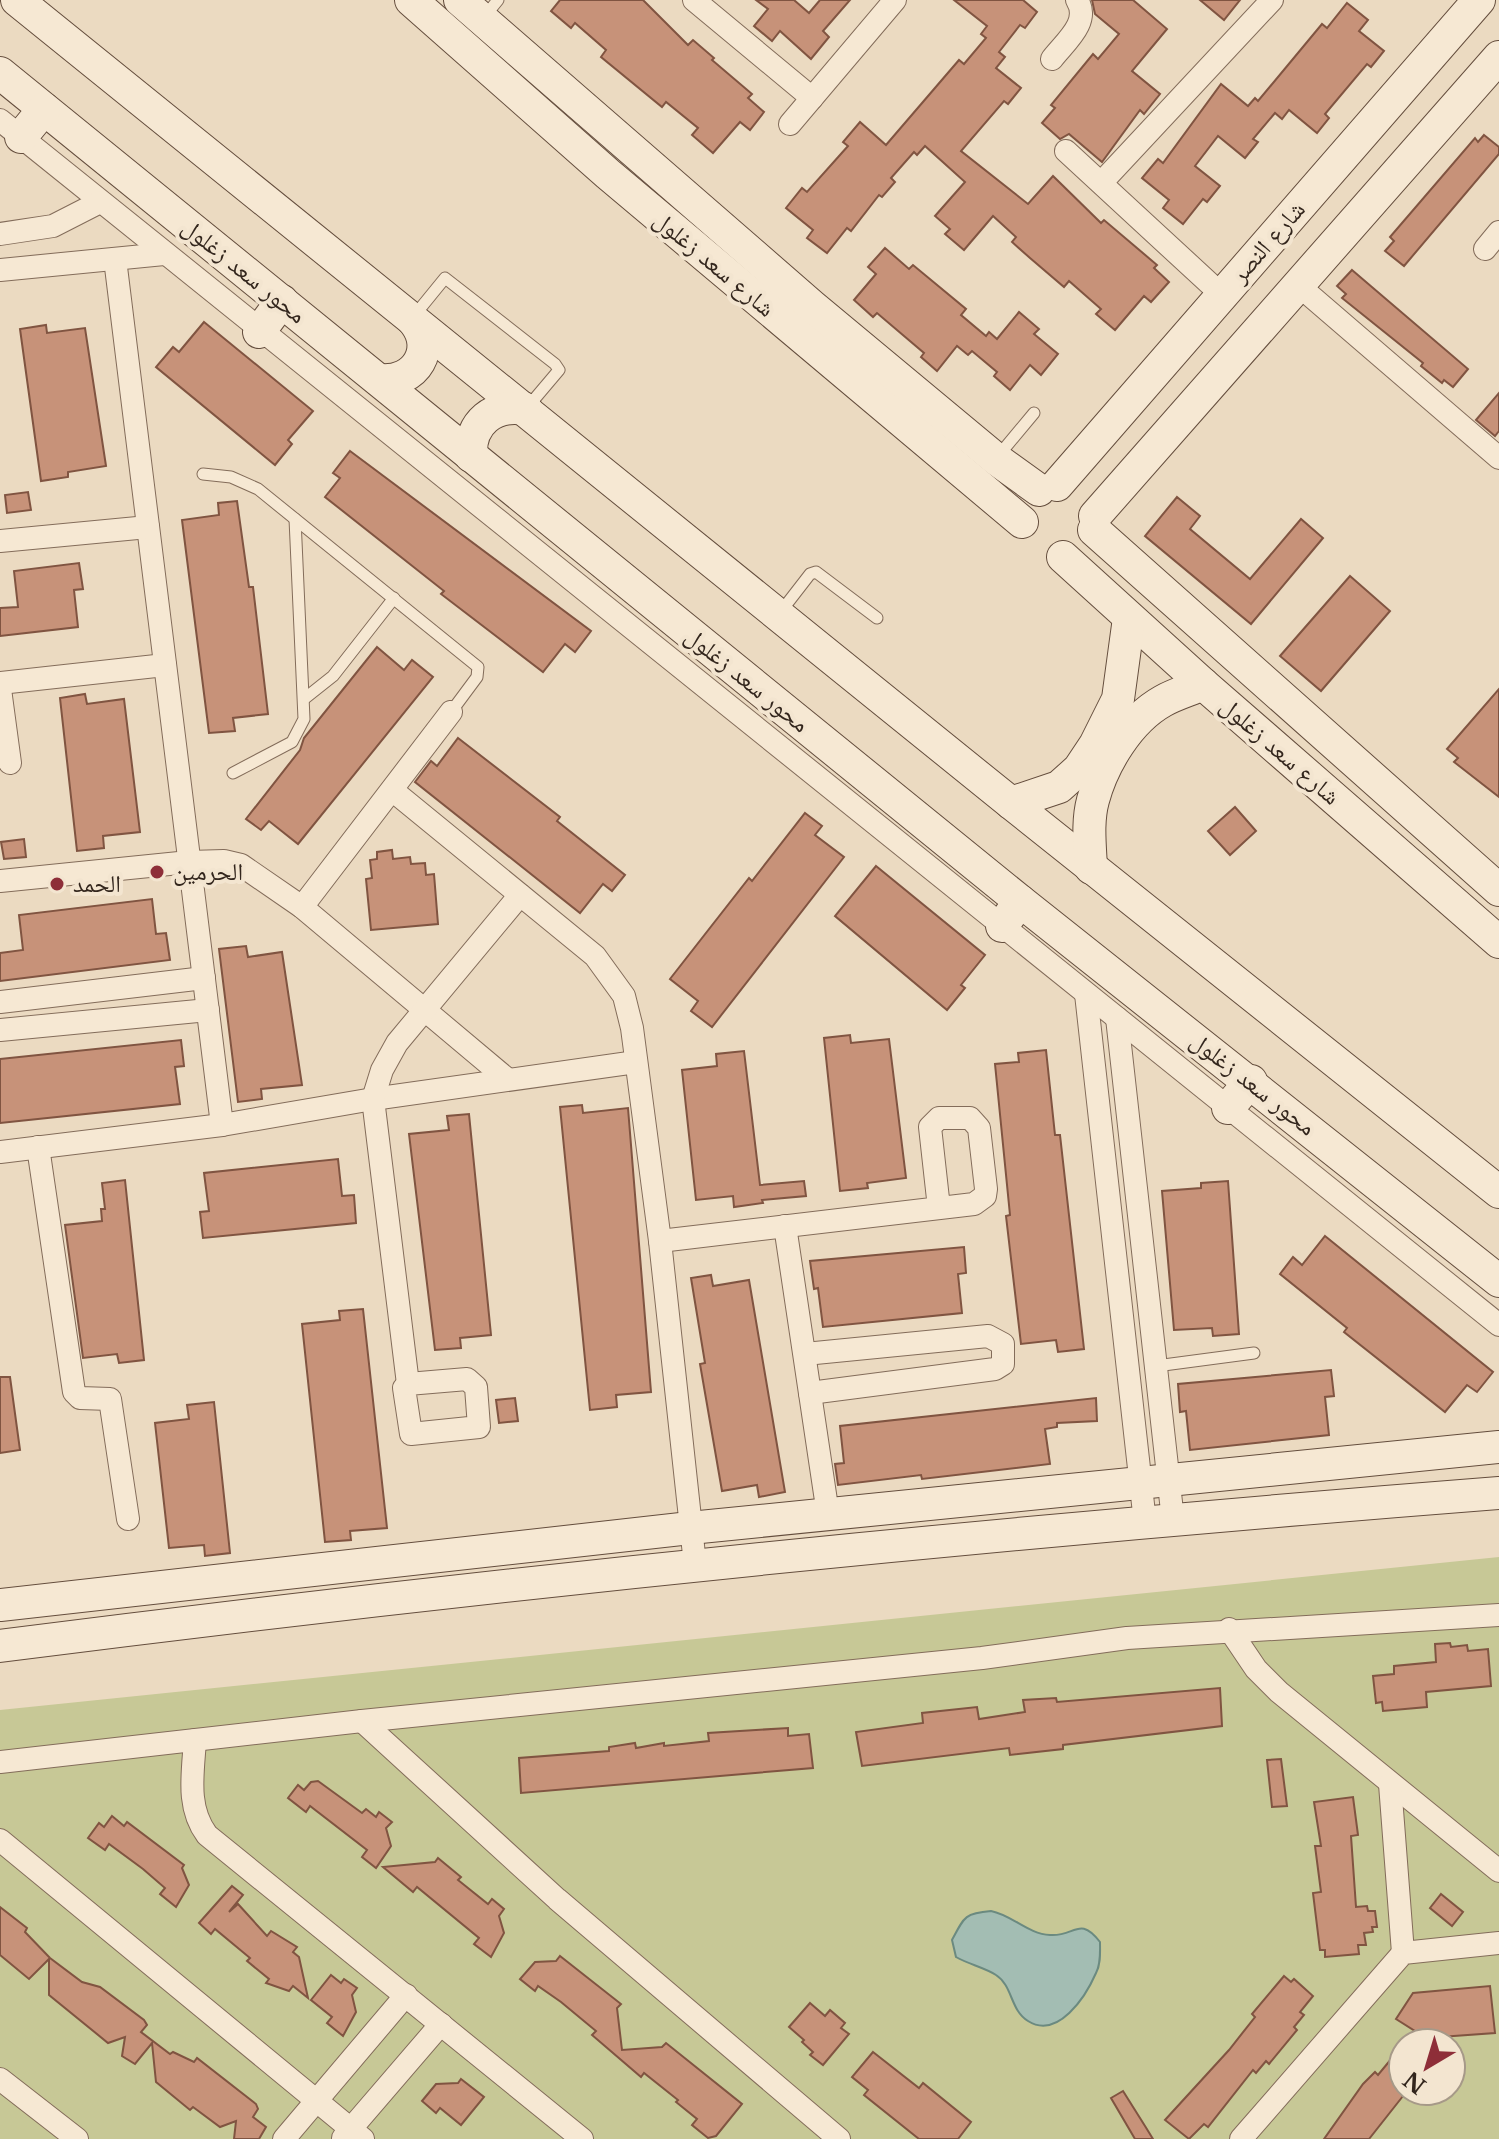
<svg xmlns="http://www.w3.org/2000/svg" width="1499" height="2139" font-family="'Libre Baskerville','Noto Naskh Arabic',serif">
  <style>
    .green { fill: #c7c896; fill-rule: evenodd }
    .water { fill: #a3bdb3; stroke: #6b8a80; stroke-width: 2 }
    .building { fill: #c79279; stroke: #805441; stroke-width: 2 }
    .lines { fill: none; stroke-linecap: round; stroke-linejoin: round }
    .lane-casing { stroke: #836c5a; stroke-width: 13 }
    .street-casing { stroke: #836c5a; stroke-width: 24 }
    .secondary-casing { stroke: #644d3d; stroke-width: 34 }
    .lane { stroke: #f6e8d3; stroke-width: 11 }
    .street { stroke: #f6e8d3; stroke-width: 22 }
    .secondary { stroke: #f6e8d3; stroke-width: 32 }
    .poi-dot { fill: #8e2e38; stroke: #f3e5d0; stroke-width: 3 }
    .labels { text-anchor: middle; stroke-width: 8; stroke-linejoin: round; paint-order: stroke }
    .street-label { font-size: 24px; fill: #33261d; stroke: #f3e5d0 }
    .poi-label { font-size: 24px; fill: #33261d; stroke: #f3e5d0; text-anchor: start }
  </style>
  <rect width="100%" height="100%" fill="#ebdac1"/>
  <path class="green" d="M1499,1557V2139H0V1710ZM1403,2043H1451V2091H1403Z"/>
  <path class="water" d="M991,1911C1012,1915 1028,1934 1050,1935C1075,1937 1079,1915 1100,1942C1100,1952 1101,1964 1096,1973C1086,1996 1058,2040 1028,2021C1010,2010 1013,1986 996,1975C986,1968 968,1964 956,1957L952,1940C964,1917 965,1913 991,1911Z"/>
  <g class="building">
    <polygon points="560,0 643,0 688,45 693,40 714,58 712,60 752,94 748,98 764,112 750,130 740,122 713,153 692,135 698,128 666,102 662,107 601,57 606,50 575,23 571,28 551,11"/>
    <polygon points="756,0 794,0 809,13 820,0 850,0 823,31 829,37 811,59 780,31 772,41 754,26 768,9"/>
    <polygon points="954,0 1023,0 1037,12 1025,28 1020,25 999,52 1005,57 996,68 1021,88 1008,104 1004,101 961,151 1028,204 1053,176 1101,223 1104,220 1157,265 1154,268 1169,282 1151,302 1144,296 1115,330 1096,314 1101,309 1069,281 1064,287 1030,258 1012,242 1016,237 993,216 964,250 945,234 950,229 935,216 965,182 925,146 917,155 914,152 891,178 895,182 882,197 879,195 851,231 847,228 827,253 807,238 813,230 786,208 802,188 807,192 848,146 843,142 860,122 886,145 959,60 964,64 986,38 981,34 987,26"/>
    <polygon points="1092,0 1133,0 1167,29 1132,71 1160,94 1144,114 1140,110 1102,162 1069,134 1060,139 1042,123 1055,108 1051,105 1093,54 1098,59 1119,34 1095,14"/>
    <polygon points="1200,0 1240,0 1224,20"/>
    <polygon points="1347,3 1368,20 1359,31 1384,51 1371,67 1367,64 1325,114 1329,118 1317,133 1289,110 1282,119 1275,113 1253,139 1258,142 1245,158 1218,136 1195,166 1220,186 1207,202 1203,199 1183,224 1163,208 1169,200 1142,178 1158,159 1163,163 1221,84 1248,106 1255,98 1258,101 1322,24 1327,28"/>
    <polygon points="1484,135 1499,147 1499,154 1404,266 1385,251 1394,241 1390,237 1475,138 1478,142"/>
    <polygon points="885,248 909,269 913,265 966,309 961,315 986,336 989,332 997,339 1019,312 1039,329 1034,334 1058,354 1041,375 1030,365 1010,390 994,376 997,372 972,351 968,355 957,346 937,371 921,357 924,353 877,313 873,317 854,300 876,274 868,267"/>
    <polygon points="1352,270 1468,369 1453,387 1444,380 1442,383 1421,366 1423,363 1342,298 1346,294 1337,286"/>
    <polygon points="204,322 313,411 288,440 292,444 275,465 156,367 173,347 179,352"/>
    <polygon points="46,325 47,333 85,328 106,466 68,472 68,477 41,481 20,329"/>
    <polygon points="1499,393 1499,431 1495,436 1476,420"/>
    <polygon points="350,451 591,631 575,652 565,644 543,672 441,594 444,591 325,497 340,478 333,473"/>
    <polygon points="28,492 31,510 7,513 5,495"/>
    <polygon points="1177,497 1200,516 1190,529 1250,579 1301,519 1323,538 1251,624 1145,536"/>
    <polygon points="237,501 249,587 253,587 268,714 233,718 235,731 209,733 182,520 219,515 218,503"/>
    <polygon points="79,563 83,589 74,590 78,627 0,636 0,608 18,607 14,571"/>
    <polygon points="1350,576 1390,611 1321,691 1280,656"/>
    <polygon points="377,647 404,670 412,660 433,677 298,844 269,821 261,830 246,819 300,750 304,738"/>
    <polygon points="1499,689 1499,797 1454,762 1458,758 1447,749"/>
    <polygon points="85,694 87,704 124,699 140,832 103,836 104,848 77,851 60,698"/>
    <polygon points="458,738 560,817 557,821 625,875 612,891 603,884 580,913 415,782 431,761 437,766"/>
    <polygon points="1235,807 1256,831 1230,855 1208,831"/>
    <polygon points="805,813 822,826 815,835 844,857 712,1027 691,1011 698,1001 670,979 749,878 752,881"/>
    <polygon points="24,839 26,857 4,859 1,842"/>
    <polygon points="392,850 393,859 410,857 411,864 425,863 426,875 434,874 438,924 371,930 366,879 372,878 370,860 377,859 377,852"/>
    <polygon points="876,866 985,955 961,985 965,988 947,1010 835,916"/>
    <polygon points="152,899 156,934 166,933 170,960 0,981 0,953 23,950 19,915"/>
    <polygon points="246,946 248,957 282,952 302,1085 261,1089 262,1099 238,1102 219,949"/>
    <polygon points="850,1035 851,1043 889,1039 906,1178 867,1183 868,1188 840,1191 824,1038"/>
    <polygon points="181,1040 184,1066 175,1067 180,1104 0,1123 0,1059"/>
    <polygon points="1046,1050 1055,1135 1060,1135 1084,1349 1058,1352 1056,1340 1021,1344 1006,1216 1010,1215 995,1064 1019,1062 1018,1053"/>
    <polygon points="744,1051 760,1185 804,1181 806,1196 762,1200 763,1203 734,1207 733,1196 696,1200 682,1070 717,1066 716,1054"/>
    <polygon points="582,1105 583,1113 628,1108 651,1392 616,1395 617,1407 590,1410 560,1107"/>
    <polygon points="469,1114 491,1335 460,1338 461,1348 435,1350 409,1134 449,1130 447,1116"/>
    <polygon points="338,1159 342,1196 354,1195 356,1223 203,1238 200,1212 209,1211 204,1173"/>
    <polygon points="125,1180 144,1360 119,1363 117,1354 83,1358 65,1225 102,1221 101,1209 105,1209 102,1183"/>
    <polygon points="1228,1181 1239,1334 1213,1336 1212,1328 1174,1330 1162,1191 1201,1188 1201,1183"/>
    <polygon points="1325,1236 1493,1372 1477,1392 1467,1385 1445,1412 1344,1332 1347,1328 1280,1274 1293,1257 1302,1265"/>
    <polygon points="964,1247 966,1273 958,1274 962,1313 823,1327 818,1288 814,1289 810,1261"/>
    <polygon points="711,1275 713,1286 749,1280 785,1492 759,1497 757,1485 722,1491 700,1364 705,1363 691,1278"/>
    <polygon points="363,1309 387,1528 350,1531 351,1540 325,1542 302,1324 340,1320 339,1311"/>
    <polygon points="1331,1370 1334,1396 1325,1397 1329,1435 1190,1450 1186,1411 1180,1412 1178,1384"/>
    <polygon points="0,1377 10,1377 20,1450 0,1453"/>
    <polygon points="515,1398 518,1421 499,1423 496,1400"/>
    <polygon points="1096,1398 1097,1421 1057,1423 1057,1427 1045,1429 1050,1464 922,1479 921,1475 838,1485 835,1464 844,1463 840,1426"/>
    <polygon points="214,1402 230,1553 205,1556 204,1545 169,1548 155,1423 189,1419 187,1405"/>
    <polygon points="1450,1643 1451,1647 1467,1645 1468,1651 1488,1649 1491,1686 1426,1692 1427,1707 1383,1711 1382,1702 1376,1703 1373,1676 1394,1674 1394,1666 1436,1662 1435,1644"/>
    <polygon points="1220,1688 1222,1726 1063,1745 1063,1749 1010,1755 1009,1748 862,1766 856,1732 923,1723 922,1713 977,1707 979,1719 1025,1712 1023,1700 1056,1698 1057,1702"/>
    <polygon points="788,1728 788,1736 809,1734 813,1768 521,1793 519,1758 609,1751 609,1747 635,1743 636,1748 664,1743 664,1746 709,1741 708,1733"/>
    <polygon points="1281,1759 1287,1806 1272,1807 1267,1760"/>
    <polygon points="318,1781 362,1813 366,1809 376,1817 379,1812 392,1822 386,1828 391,1846 376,1868 362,1857 367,1850 310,1806 306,1812 288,1798 298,1785 304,1790 311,1782"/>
    <polygon points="1353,1797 1358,1835 1351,1836 1356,1907 1367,1906 1368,1911 1375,1911 1377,1927 1372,1927 1373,1932 1364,1933 1366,1945 1358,1945 1359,1954 1325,1957 1325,1950 1320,1950 1313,1893 1321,1892 1315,1846 1321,1846 1314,1802"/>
    <polygon points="112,1816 124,1826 127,1822 184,1865 182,1868 189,1885 176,1907 160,1894 165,1888 143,1869 109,1844 105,1850 88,1838 99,1823 104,1827"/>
    <polygon points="438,1858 461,1877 458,1880 488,1904 492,1899 504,1909 499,1916 504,1933 491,1957 474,1944 479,1938 417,1887 413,1892 383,1867 435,1862"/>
    <polygon points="232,1886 243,1895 229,1912 238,1904 267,1936 271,1931 297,1947 293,1952 299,1957 308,1998 293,1986 289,1991 266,1983 269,1979 247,1961 250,1958 215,1929 211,1934 199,1923"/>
    <polygon points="1441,1894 1463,1912 1452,1926 1430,1908"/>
    <polygon points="0,1907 27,1928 25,1932 50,1958 82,1982 100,1987 144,2020 147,2025 141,2032 170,2054 173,2052 194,2062 197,2058 256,2104 258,2109 253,2117 266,2127 259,2139 234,2139 236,2121 220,2127 193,2107 190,2110 156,2082 152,2043 135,2064 122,2056 125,2037 108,2043 49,1995 49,1959 29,1979 0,1955"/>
    <polygon points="560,1956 621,2004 617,2008 622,2050 662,2047 666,2043 742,2104 716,2136 708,2138 692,2125 697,2119 676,2102 678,2100 644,2073 641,2077 592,2035 596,2031 561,2002 538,1986 535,1991 520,1979 535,1962 556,1961"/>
    <polygon points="331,1975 341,1983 344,1979 357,1988 352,1995 356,2012 343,2036 327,2023 332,2017 311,2000"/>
    <polygon points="1284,1976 1291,1982 1294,1979 1313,1996 1300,2012 1304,2015 1294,2027 1297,2030 1269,2064 1266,2061 1256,2073 1253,2070 1208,2127 1204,2124 1189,2139 1165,2120 1229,2050 1255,2017 1252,2014"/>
    <polygon points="1490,1986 1495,2033 1426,2038 1396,2019 1413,1993"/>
    <polygon points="810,2003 825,2016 830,2010 845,2023 841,2028 849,2034 823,2065 810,2055 813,2052 802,2042 804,2040 789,2027"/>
    <polygon points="873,2052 919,2088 923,2083 971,2122 958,2139 919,2139 864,2095 868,2090 852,2077"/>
    <polygon points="1392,2058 1403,2067 1403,2096 1369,2139 1324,2139 1363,2084 1375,2072 1378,2075"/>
    <polygon points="461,2079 484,2097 461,2125 440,2108 436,2113 422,2101 436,2084 458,2083"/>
    <polygon points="1123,2091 1145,2126 1153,2139 1135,2139 1111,2098"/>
  </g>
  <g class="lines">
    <defs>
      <g id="lane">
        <polyline points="485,16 498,0"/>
        <polyline points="414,316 445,278 555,364 559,370 526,409"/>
        <polyline points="999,455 1034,413"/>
        <polyline points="203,474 231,477 258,489 478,667 477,677 451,712"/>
        <polyline points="779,614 810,574 816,572 877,618"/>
        <polyline points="304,699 333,676 394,598"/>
        <polyline points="233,773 292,742 304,719 295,519"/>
        <polyline points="1156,1366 1254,1353"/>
      </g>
      <g id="street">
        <polyline points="694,0 812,98"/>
        <path d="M1052,59C1065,42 1091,22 1077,0"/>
        <polyline points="0,120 1499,1325"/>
        <polyline points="790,124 895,0"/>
        <polyline points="1066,151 1222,295"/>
        <polyline points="1102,182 1272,0"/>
        <polyline points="0,234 53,226 100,202"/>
        <polyline points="1485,249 1499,232"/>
        <polyline points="115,259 222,1125"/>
        <polyline points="0,270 164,254"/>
        <polyline points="1298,285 1499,458"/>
        <polyline points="0,541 148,527"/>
        <polyline points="0,683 165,665"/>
        <polyline points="0,689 10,763"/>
        <polyline points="392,790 595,956 624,996 632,1028 660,1241 695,1564"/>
        <polyline points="0,881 189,862 224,861 241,865 302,907 507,1079"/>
        <polyline points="302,907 451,712"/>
        <polyline points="1086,994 1145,1522"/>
        <polyline points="0,1002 204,978"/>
        <polyline points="1117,1018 1173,1520"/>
        <polyline points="0,1030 208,1010"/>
        <polyline points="38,1147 74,1392 80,1398 110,1399 128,1519"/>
        <polyline points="0,1152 222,1125 373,1099 636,1062"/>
        <polyline points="785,1226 828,1514"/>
        <polyline points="660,1241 974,1204 985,1196 986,1189 979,1128 970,1118 939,1118 930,1127 939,1208"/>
        <polyline points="805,1354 988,1336 1003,1344 1003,1364 995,1369 810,1393"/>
        <polygon points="467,1379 476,1387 479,1427 411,1434 404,1388 408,1384"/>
        <polyline points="408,1384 373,1099 382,1070 397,1043 520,895"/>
        <polyline points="1229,1629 1256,1669 1279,1692 1499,1871"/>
        <polyline points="362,1721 557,1899 839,2139"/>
        <path d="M195,1740C193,1773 186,1807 207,1835L582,2139"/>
        <polyline points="0,1762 362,1721 982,1658 1127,1638 1499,1615"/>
        <polyline points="1390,1784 1403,1953"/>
        <polyline points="0,1840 363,2139"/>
        <polyline points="0,2079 77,2139"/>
        <polyline points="343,2138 441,2024"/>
        <polyline points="284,2139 406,1995"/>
        <polyline points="1241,2139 1403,1953 1499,1943"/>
      </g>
      <g id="secondary">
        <polyline points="17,0 1011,803 1499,1192"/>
        <polyline points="411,0 608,174 1022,522"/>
        <polyline points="460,0 812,306 996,459 1039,490"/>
        <polyline points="0,73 1020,901 1499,1281"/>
        <polyline points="21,137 44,109"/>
        <polyline points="259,332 282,301"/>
        <path d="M379,380C416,384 438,348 412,319"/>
        <path d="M471,456C469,423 494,403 526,409"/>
        <polyline points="1057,485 1479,0"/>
        <polyline points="1095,516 1499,57"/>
        <polyline points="1094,530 1499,890"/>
        <polyline points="1063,557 1203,684 1499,942"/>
        <polyline points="1011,803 1059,787 1079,769 1095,745 1118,699 1129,618"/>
        <path d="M1091,868C1090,845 1087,822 1093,800C1103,763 1129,720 1163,701C1175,694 1190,690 1203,684"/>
        <polyline points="1002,926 1020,901"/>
        <polyline points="1228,1108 1251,1081"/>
        <polyline points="0,1605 690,1528 1499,1447"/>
        <path d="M0,1646C498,1582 998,1532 1499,1493"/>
      </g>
    </defs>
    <use href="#lane" class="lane-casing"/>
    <use href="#street" class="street-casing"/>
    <use href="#secondary" class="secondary-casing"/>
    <use href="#lane" class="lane"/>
    <use href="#street" class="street"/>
    <use href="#secondary" class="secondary"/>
  </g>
  <g class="poi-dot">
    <circle cx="157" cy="872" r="8"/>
    <circle cx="57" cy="884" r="8"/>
  </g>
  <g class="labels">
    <g class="street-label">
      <text transform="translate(1268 242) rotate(-49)" y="8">شارع النصر</text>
      <text transform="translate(714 264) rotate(40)" y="8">شارع سعد زغلول</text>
      <text transform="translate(244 271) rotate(39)" y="8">محور سعد زغلول</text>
      <text transform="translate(747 680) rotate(39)" y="8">محور سعد زغلول</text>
      <text transform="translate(1280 751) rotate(41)" y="8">شارع سعد زغلول</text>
      <text transform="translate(1253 1084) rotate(38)" y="8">محور سعد زغلول</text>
    </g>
    <g class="poi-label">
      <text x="173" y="880">الحرمين</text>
      <text x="73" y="892">الحمد</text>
    </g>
  </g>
  <g transform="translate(1427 2067) rotate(218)"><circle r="38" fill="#f3e5d0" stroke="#a69988" stroke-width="2"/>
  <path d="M0-6L14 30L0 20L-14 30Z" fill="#8e2e38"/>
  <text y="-12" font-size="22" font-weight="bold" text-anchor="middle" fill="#33261d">N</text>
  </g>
</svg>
